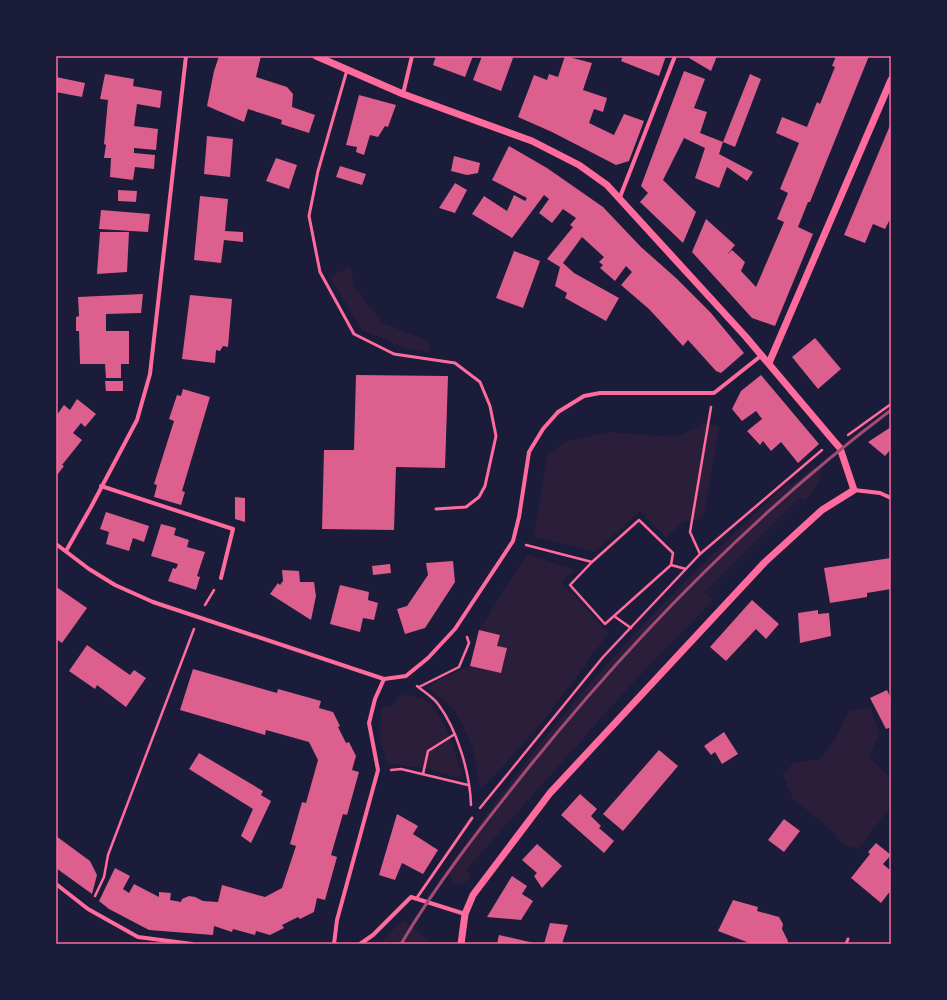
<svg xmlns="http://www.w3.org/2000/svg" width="947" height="1000" font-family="'Fira Sans',sans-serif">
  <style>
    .green { fill: #2a1e3b }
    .building { fill: #dd5f8e }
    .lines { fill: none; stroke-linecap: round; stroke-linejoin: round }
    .path { stroke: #ff6b9d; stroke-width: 2.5 }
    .service { stroke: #ff6b9d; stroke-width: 3 }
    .minor { stroke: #ff6b9d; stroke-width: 4 }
    .tertiary { stroke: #ff6b9d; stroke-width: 7 }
    .rail { stroke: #a44b75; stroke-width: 3 }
    .neatline { fill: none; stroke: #ff6b9d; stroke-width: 1.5 }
  </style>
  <rect width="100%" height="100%" fill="#1b1b3a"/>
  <g class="green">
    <polygon points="351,266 354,286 382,323 429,341 430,353 405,348 362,330 330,277"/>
    <polygon points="704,423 719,427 703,519 683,522 666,538 640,511 595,552 534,537 547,456 565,442 609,432 677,437"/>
    <path d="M814,467L822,470L819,484L805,501L800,497L705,592L713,600L627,689L466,870L471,875L463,885L455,884L446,871C476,828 507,786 540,744C614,651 700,563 788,483L792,485Z"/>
    <path d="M527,554L575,570L562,582L608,633C571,686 527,745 480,789L473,748L455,710L429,688L434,682L470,666L501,673L506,649L497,646L500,635L479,630Z"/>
    <path d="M407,694C413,697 422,698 428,702C443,712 458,758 462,776L456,777L426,768L387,764L379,736L382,708L393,706L396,698Z"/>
    <polygon points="870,708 880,734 869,756 891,779 891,805 859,849 843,845 835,833 793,799 783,775 793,763 821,759 836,738 849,710"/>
    <polygon points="403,920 428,939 429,944 379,944"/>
  </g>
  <g class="building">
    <polygon points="219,56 261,56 256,77 287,87 293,94 292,107 315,115 309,133 281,124 282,120 248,109 244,122 207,106 214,71"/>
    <polygon points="436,56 473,56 465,77 433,65"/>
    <polygon points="482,56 508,56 513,58 501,91 473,80"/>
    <polygon points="565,56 592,63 583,90 607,98 603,112 594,109 589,123 614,135 624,114 644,121 629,161 616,165 552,132 518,117 534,75 547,80 549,74 558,77"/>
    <polygon points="623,56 666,56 659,76 621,61"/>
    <polygon points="690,56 717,56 711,71 689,58"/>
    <polygon points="836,56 869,56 810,202 808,202 798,227 813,234 775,326 752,318 692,252 706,219 735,245 727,255 732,250 745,262 741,271 756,287 784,222 777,219 788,193 780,189 799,143 776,133 782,117 807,127 817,102 820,104 835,67 832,66"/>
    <polygon points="684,71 705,79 694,108 707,112 700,133 723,142 719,154 753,172 747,181 727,167 719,188 695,178 705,148 684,138 663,180 696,212 683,243 640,202 648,193 641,186"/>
    <polygon points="105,74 134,79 133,86 162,91 160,108 137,104 134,126 158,129 156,150 134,148 134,153 155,155 154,169 135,167 133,180 110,177 111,158 104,158 106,145 104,144 108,100 100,99"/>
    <polygon points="750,74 761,79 735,147 723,142"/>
    <polygon points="56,77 85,83 82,97 56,92"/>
    <polygon points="359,95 396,105 388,127 385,126 378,137 370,135 364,155 356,152 357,147 346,145"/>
    <polygon points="891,123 891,217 885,229 873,224 865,243 844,235"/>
    <polygon points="207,136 233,139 230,177 204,174"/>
    <polygon points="509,146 547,168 603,207 641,247 676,278 711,313 744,353 721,373 716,371 688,340 683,346 649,309 621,285 632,272 626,266 615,281 600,268 603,265 599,262 604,257 582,237 563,263 574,273 619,298 606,321 565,298 567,293 555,286 560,267 547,259 573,227 570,225 576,218 563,209 552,223 539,213 549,199 544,195 512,238 472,214 484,196 507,211 514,195 525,201 527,198 492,180"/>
    <polygon points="454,156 480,163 478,173 467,175 451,171"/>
    <polygon points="276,158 297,165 289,189 266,181"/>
    <polygon points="340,166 366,174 362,185 336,177"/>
    <polygon points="455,183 467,190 455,213 439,208"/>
    <polygon points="118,190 137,191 136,202 118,201"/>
    <polygon points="200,196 228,199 225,231 243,232 243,242 224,240 221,263 194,260"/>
    <polygon points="101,210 150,214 148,232 99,229"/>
    <polygon points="100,232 129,232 127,272 97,274"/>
    <polygon points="514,251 540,261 523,308 496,298"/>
    <polygon points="143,294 141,313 106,314 106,331 129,331 129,364 121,364 121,378 106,378 105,364 80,364 79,331 76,331 76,317 79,316 78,297"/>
    <polygon points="190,295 232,299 228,347 223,346 220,351 216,350 215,363 182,359"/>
    <polygon points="815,338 841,369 818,389 792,357"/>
    <polygon points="356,375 448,376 445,468 396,467 394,530 322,529 324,450 354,450"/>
    <polygon points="761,375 819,444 798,463 781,442 771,451 763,441 760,445 747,431 762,419 756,411 742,421 732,409 741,391"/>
    <polygon points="105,381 123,381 123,391 106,391"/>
    <polygon points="183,389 210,397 182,491 185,492 181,505 154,497 157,485 154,484 174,421 169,419 177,395 181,396"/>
    <polygon points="77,399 96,414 85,427 81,423 73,433 82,440 62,465 64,466 57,475 56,416 64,405 70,410"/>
    <polygon points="891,427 891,449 885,456 868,442"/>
    <polygon points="235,497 245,498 245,522 235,519"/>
    <polygon points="106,512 149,526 144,542 133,538 129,551 106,544 109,532 100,529"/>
    <polygon points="161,524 176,528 174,535 189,540 187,547 205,552 197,576 200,577 196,590 168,581 173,568 176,569 178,564 151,556"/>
    <polygon points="891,558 891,589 867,593 867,597 830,603 824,568"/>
    <polygon points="453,561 455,582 425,628 405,634 397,609 407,606 428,575 426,563"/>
    <polygon points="390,564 391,573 373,575 372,566"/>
    <polygon points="282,570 299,571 300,582 314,582 316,596 311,620 270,594 278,583 280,585 283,581"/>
    <polygon points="340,585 369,592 368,600 378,603 374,620 363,618 360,632 330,624"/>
    <polygon points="58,588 87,608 62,643 56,639 56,590"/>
    <polygon points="752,600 779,624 766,639 756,629 726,661 710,647"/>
    <polygon points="818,610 818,614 829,613 831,636 800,643 798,613"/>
    <polygon points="479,630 500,635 497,646 507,648 501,673 470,666"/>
    <polygon points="87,645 130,675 134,670 146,678 126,707 97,685 95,689 69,671"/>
    <polygon points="193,669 277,693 278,689 321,701 319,708 333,712 340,726 338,727 346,743 349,742 356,756 352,770 359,772 347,815 343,814 331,855 337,857 325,900 317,898 314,912 300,919 298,917 282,925 284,928 270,935 256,931 255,935 233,929 232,932 214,926 213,935 149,930 109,909 99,901 115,868 130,876 123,889 129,893 134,884 159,897 159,892 171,893 170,900 181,902 182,899 189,896 195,897 203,901 218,902 222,885 265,897 282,888 296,846 290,844 302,802 306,803 318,760 309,742 266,730 265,735 180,710"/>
    <polygon points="887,690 891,699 891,727 886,729 870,698"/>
    <polygon points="724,732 738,754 722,764 715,752 711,755 704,746"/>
    <polygon points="659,750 678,766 623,831 603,814"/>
    <polygon points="199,753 263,791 261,795 271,801 251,843 241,836 253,809 189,769"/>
    <polygon points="580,794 597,809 591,816 601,826 599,828 614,841 604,853 561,815"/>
    <polygon points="397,814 418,826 413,834 438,850 423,874 402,863 395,880 379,875"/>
    <polygon points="784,819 800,831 784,852 768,840"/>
    <polygon points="56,836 90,861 97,875 92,894 56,868"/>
    <polygon points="876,843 891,855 883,864 891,871 891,890 881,903 851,878 870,854 868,852"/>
    <polygon points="537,844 562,866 542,888 534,876 537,873 522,860"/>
    <polygon points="512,876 527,886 522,894 533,901 521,920 487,917"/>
    <polygon points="733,900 758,907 757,911 779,917 783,924 782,929 788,941 787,944 752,944 718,931"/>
    <polygon points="550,923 568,925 562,944 544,944"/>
    <polygon points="499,935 534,943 534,944 497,944"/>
  </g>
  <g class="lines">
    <g class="path">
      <polyline points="848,435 891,404"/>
      <polyline points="526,545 592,562 639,520 673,553 671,565 605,624 570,585 592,562"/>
      <polyline points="700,554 690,532 711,407"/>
      <polyline points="671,565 686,569"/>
      <polyline points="205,605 214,590"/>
      <polyline points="614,616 631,628"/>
      <path d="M417,686C424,692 433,697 438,704C457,729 470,773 471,805"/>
      <polyline points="419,687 459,667 469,643 467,637"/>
      <polyline points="391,770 401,769 468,785"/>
      <polyline points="423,774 428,751 455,734"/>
      <polyline points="480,808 603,657 700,554 822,450"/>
      <polyline points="95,896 104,877 108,855 194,629"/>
    </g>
    <g class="service">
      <polyline points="347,70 318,171 309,216 320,272 354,334 394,354 455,363 480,382 490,406 496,436 485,486 479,497 466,507 436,509"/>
      <polyline points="416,899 472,818"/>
      <polyline points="846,944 848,939"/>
    </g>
    <g class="minor">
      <polyline points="403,94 412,56"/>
      <polyline points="620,197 675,56"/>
      <polyline points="101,486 233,529 221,578"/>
      <polyline points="854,490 880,493 891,498"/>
      <polyline points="56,544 89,569 115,585 153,602 384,679 406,676 428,658 455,629 513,541 519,517 529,452 543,429 558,412 584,396 600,393 714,393 762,355"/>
      <polyline points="66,551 91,507 137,420 150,374 186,56"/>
      <polyline points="56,884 88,909 138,937 192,944"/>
      <polyline points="334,944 337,920 378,770 369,723 375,699 384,679"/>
      <polyline points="360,944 373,935 411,897 465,914"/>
    </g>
    <g class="tertiary">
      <polyline points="316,56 403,94 532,141 579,165 607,185 746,337 833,440 840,448 854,490 822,510 765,562 550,793 473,895 465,914 461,944"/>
      <polyline points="769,363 891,80"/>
    </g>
    <path class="rail" d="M401,944C437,883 481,827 525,772C633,637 753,514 891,410"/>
  </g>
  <rect width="947" height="1000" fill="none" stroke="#1b1b3a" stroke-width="114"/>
  <rect x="57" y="57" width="833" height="886" class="neatline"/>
</svg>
